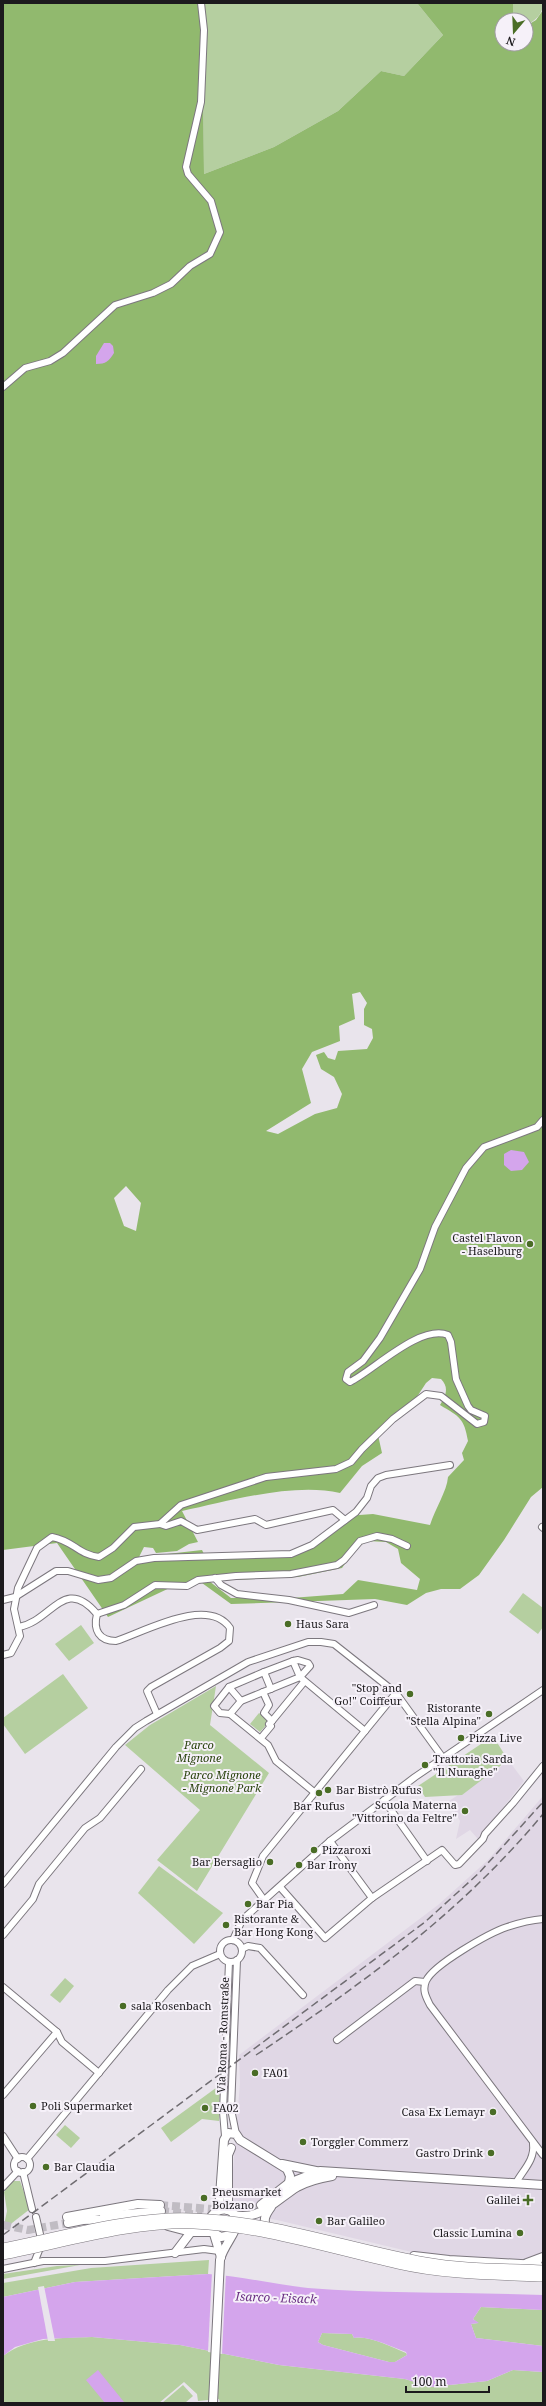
<svg xmlns="http://www.w3.org/2000/svg" width="546" height="2406" font-family="'Noto Serif',serif">
  <style>
    .built { fill: #e0d7e5 }
    .green { fill: #b5cfa0 }
    .forest { fill: #91b96e; fill-rule: evenodd }
    .water { fill: #d4a5ec; fill-rule: evenodd }
    .pier { fill: #e9e4ec }
    .lines { fill: none; stroke-linecap: round; stroke-linejoin: round }
    .major-tunnel { stroke: #c0bcc3; stroke-width: 8; stroke-dasharray: 8 4; stroke-linecap: butt }
    .minor-casing { stroke: #7c777e; stroke-width: 8 }
    .major-casing { stroke: #7c777e; stroke-width: 10 }
    .minor { stroke: #fff; stroke-width: 6 }
    .major { stroke: #fff; stroke-width: 8 }
    .rail { stroke: #6f6c71; stroke-width: 1.5; stroke-dasharray: 8 4; stroke-linecap: butt }
    .highway-bridge-casing { stroke: #7c777e; stroke-width: 10; stroke-linecap: butt }
    .highway-bridge { stroke: #fff; stroke-width: 9 }
    .poi-dot { fill: #4a6d26; stroke: #f6f1f9; stroke-width: 1.5 }
    .labels { text-anchor: middle; stroke-width: 4; stroke-linejoin: round; paint-order: stroke }
    .poi-label { font-size: 11px; fill: #1c1a1d; stroke: #f6f1f9; text-anchor: start }
    .park-label { font-size: 11px; font-style: italic; fill: #28420c; stroke: #f6f1f9 }
    .street-label { font-size: 11px; fill: #1c1a1d; stroke: #f6f1f9 }
    .water-label { font-size: 12px; font-style: italic; fill: #6b3184; stroke: #f6f1f9 }
  </style>
  <rect width="100%" height="100%" fill="#e9e4ec"/>
  <g class="built">
    <polygon points="509,1761 524,1781 478,1839 470,1830 456,1839 460,1821 449,1801"/>
    <polygon points="543,1796 543,2263 420,2254 277,2220 234,2213 230,2207 240,2083 239,2055 438,1905 488,1860"/>
  </g>
  <g class="green">
    <polygon points="202,3 417,3 443,35 404,76 381,71 338,111 274,147 204,174"/>
    <path d="M513,3H543C543,15 535,20 526,26V20H513Z"/>
    <polygon points="523,1593 543,1608 543,1627 538,1634 509,1612"/>
    <polygon points="81,1625 94,1643 69,1661 55,1644"/>
    <polygon points="63,1674 88,1708 25,1754 3,1724 3,1718"/>
    <polygon points="216,1686 210,1725 269,1773 197,1891 157,1860 200,1810 125,1745 150,1725"/>
    <polygon points="259,1713 269,1722 260,1732 250,1724"/>
    <polygon points="493,1736 508,1760 462,1795 425,1797 418,1786"/>
    <polygon points="159,1866 223,1913 194,1944 138,1893"/>
    <polygon points="65,1978 74,1986 60,2003 50,1995"/>
    <polygon points="220,2085 219,2121 202,2119 171,2142 161,2128"/>
    <polygon points="65,2125 80,2138 71,2148 56,2135"/>
    <polygon points="11,2181 20,2181 30,2209 3,2230 7,2211 4,2192"/>
    <polygon points="209,2260 208,2274 75,2282 3,2297 3,2283 91,2268"/>
    <polygon points="80,2265 3,2279 3,2274 57,2266"/>
    <polygon points="481,2307 543,2310 543,2346 476,2338 471,2324 478,2323 473,2319"/>
    <path d="M322,2333L352,2334L354,2338C369,2335 391,2347 406,2353L407,2355L395,2362H389L323,2345L318,2342Z"/>
    <path d="M92,2337L180,2345L279,2365L405,2379L431,2387L487,2381L513,2370L543,2372V2403H220L219,2399L198,2401L197,2394L184,2382L159,2403H3V2356C28,2337 61,2338 92,2337Z"/>
    <polygon points="183,2385 193,2396 185,2403 162,2403"/>
  </g>
  <path class="forest" d="M3,3H202L204,174L274,147L338,111L381,71L404,76L443,35L417,3H513V20H502V44H526V26L536,20L543,10V1487L531,1497L504,1540L479,1575L460,1589H441L426,1593L407,1605L375,1599L231,1604L202,1583L176,1585L108,1617L57,1543L3,1550ZM360,992L367,1003L364,1009V1025L372,1029L373,1038L367,1049L338,1051L335,1060L328,1058L324,1052L316,1055L321,1069L334,1077L342,1094L337,1108L315,1114L278,1134L266,1131L311,1103L302,1069L312,1052L340,1041L339,1026L355,1019L352,994ZM126,1186L141,1203L136,1231L124,1226L114,1198ZM432,1378L441,1379C450,1388 445,1397 440,1405C460,1417 464,1418 468,1441L462,1453L464,1460L448,1477C447,1491 435,1509 430,1525L373,1514L346,1516L320,1538L290,1552L205,1556L202,1550L167,1554L164,1557L137,1561L144,1547L153,1548L156,1553L177,1551L189,1544L198,1542L182,1511C229,1501 294,1482 340,1493L362,1466L382,1453L378,1435L409,1409L426,1383ZM368,1541L386,1542L398,1549L401,1563L420,1579L417,1590L358,1580L343,1594L291,1598H231L209,1581L298,1577L342,1568L356,1548Z"/>
  <g class="water">
    <path d="M104,343H110L113,346L114,353C109,361 106,364 96,364V356Z"/>
    <polygon points="511,1150 524,1152 529,1162 522,1170 511,1171 504,1165 504,1154"/>
    <path d="M208,2274C242,2276 275,2285 308,2288C386,2294 465,2292 543,2295V2310L481,2307L473,2319L479,2323L471,2324L476,2338L543,2346V2372L513,2370L487,2381L431,2387L405,2379L279,2365L180,2345L92,2337L43,2339L15,2347L3,2356V2297L75,2282ZM322,2333L352,2334L354,2338C369,2335 391,2347 406,2352L407,2355L395,2362H389L323,2345L318,2342Z"/>
    <polygon points="98,2370 124,2402 122,2403 105,2403 86,2380"/>
  </g>
  <g class="pier">
    <polygon points="212,2272 226,2273 222,2354 208,2352"/>
    <polygon points="44,2286 55,2341 48,2341 38,2287"/>
  </g>
  <g class="lines">
    <g class="major-tunnel">
      <polyline points="160,2205 224,2210"/>
      <polyline points="161,2211 202,2215"/>
      <polyline points="243,2212 251,2212 261,2205"/>
      <polyline points="3,2225 28,2230 68,2223"/>
    </g>
    <defs>
      <g id="minor">
        <polyline points="3,387 25,368 50,361 63,353 115,305 153,293 171,284 190,266 210,254 220,232 211,201 188,174 186,167 201,102 204,30 201,3"/>
        <polyline points="160,1524 166,1526 181,1521 197,1530 255,1519 266,1525 333,1510 345,1520"/>
        <polyline points="542,1527 543,1528"/>
        <polyline points="215,1578 221,1585 237,1594 289,1600 349,1613 374,1605"/>
        <polyline points="3,1600 15,1597 56,1571 68,1571 98,1580 111,1578 136,1561 154,1558 291,1554 312,1545 356,1512 367,1498 371,1486 378,1478 386,1475 450,1465"/>
        <polyline points="97,1614 124,1605 155,1585 187,1586 198,1580 236,1576 291,1574 337,1565 344,1560 360,1541 377,1536 392,1539 407,1546"/>
        <path d="M97,1614C93,1630 99,1641 116,1641C146,1631 208,1596 230,1628L229,1641L220,1648L151,1687L147,1691L157,1714"/>
        <path d="M19,1627C52,1621 64,1575 97,1614"/>
        <path d="M3,1655L11,1653L20,1636L14,1609L18,1588L37,1548L52,1537C74,1541 77,1554 99,1557L113,1548L134,1527L160,1524L181,1505L266,1477L336,1469L351,1462L362,1449L393,1419L426,1394L441,1396L477,1424L484,1422L485,1416L471,1410L468,1406L456,1379L451,1342L448,1335C420,1324 374,1370 350,1382L346,1379L348,1372L363,1361L380,1338L420,1269L435,1227L466,1168L484,1147L537,1127L543,1120"/>
        <polygon points="298,1660 308,1663 310,1666 300,1677 293,1661"/>
        <polyline points="229,1687 214,1706 220,1713 230,1714"/>
        <polyline points="271,1689 264,1672 293,1661"/>
        <polyline points="241,1701 229,1687 264,1672"/>
        <polyline points="272,1721 304,1682"/>
        <polyline points="261,1738 271,1726 269,1724 272,1721 264,1713 269,1705 263,1692"/>
        <polyline points="314,1792 276,1761 268,1745 230,1714 241,1701 300,1677 365,1731"/>
        <polyline points="384,1800 427,1861"/>
        <polyline points="330,1841 372,1898"/>
        <polyline points="3,1884 116,1747 135,1728 146,1721 248,1662 308,1642 321,1642 334,1644 396,1693 443,1758"/>
        <polyline points="280,1887 325,1938 372,1898 442,1850 455,1865 459,1864 483,1839 485,1834 513,1803 543,1766"/>
        <polyline points="264,1900 252,1883 263,1856 396,1693"/>
        <path d="M543,1919C531,1920 519,1923 507,1927C489,1933 433,1965 426,1981C422,1990 426,1997 430,2005L543,2155"/>
        <polyline points="3,1935 33,1899 39,1884 85,1828 100,1818 141,1769"/>
        <polyline points="233,1940 242,1920 330,1841 415,1777 543,1690"/>
        <circle cx="231" cy="1951" r="11"/>
        <polyline points="242,1949 248,1946 260,1948 303,1995"/>
        <polyline points="3,1987 57,2032 62,2042 99,2073"/>
        <polyline points="337,2040 415,1981 425,1982"/>
        <polyline points="3,2095 57,2032"/>
        <polyline points="236,2134 231,2109 237,1960"/>
        <polyline points="3,2136 18,2159"/>
        <polyline points="225,2136 223,2112 229,1962"/>
        <circle cx="22" cy="2165" r="8"/>
        <polyline points="27,2159 168,1990 192,1966 220,1954"/>
        <polyline points="23,2172 32,2209"/>
        <path d="M516,2183C523,2170 535,2160 533,2144"/>
        <polyline points="3,2187 18,2171"/>
        <polyline points="34,2263 42,2243 36,2217"/>
        <polyline points="3,2269 43,2261 105,2261 204,2249 219,2251"/>
      </g>
      <g id="major">
        <polyline points="282,2164 316,2171"/>
        <polyline points="261,2205 289,2183 320,2171 543,2185"/>
        <polyline points="219,2210 224,2140 228,2133 236,2134 240,2140 287,2169 290,2176 289,2183"/>
        <polyline points="228,2210 228,2155 231,2148"/>
        <path d="M234,2215C260,2221 276,2200 297,2187C308,2181 320,2178 332,2176"/>
        <polyline points="104,2216 161,2211"/>
        <polyline points="67,2217 138,2204 160,2205"/>
        <polyline points="78,2220 139,2219"/>
        <polyline points="68,2223 83,2220"/>
        <polyline points="168,2226 191,2232 212,2232"/>
        <path d="M268,2230C262,2221 265,2215 271,2207"/>
        <polyline points="214,2234 221,2257"/>
        <polyline points="175,2253 191,2232"/>
        <polyline points="414,2256 449,2260 538,2265"/>
        <polyline points="527,2263 543,2257"/>
        <path d="M213,2403L220,2260C222,2248 237,2232 237,2223C236,2205 214,2206 209,2221L212,2232L221,2237L231,2235"/>
      </g>
    </defs>
    <use href="#minor" class="minor-casing"/>
    <use href="#major" class="major-casing"/>
    <use href="#minor" class="minor"/>
    <use href="#major" class="major"/>
    <g class="rail">
      <path d="M256,2055C362,1984 461,1913 543,1814"/>
      <polyline points="3,2235 425,1922 479,1873 543,1802"/>
    </g>
    <defs>
      <g id="highway-bridge">
        <path d="M3,2248C64,2236 128,2216 191,2218C272,2220 347,2248 425,2262C464,2269 504,2268 543,2270"/>
        <path d="M3,2255C64,2243 132,2222 194,2224C264,2227 330,2249 398,2264C446,2275 495,2275 543,2277"/>
      </g>
    </defs>
    <use href="#highway-bridge" class="highway-bridge-casing"/>
    <use href="#highway-bridge" class="highway-bridge"/>
  </g>
  <g class="poi-dot">
    <circle cx="530" cy="1244" r="4"/>
    <circle cx="288" cy="1624" r="4"/>
    <circle cx="410" cy="1694" r="4"/>
    <circle cx="489" cy="1714" r="4"/>
    <circle cx="461" cy="1738" r="4"/>
    <circle cx="425" cy="1765" r="4"/>
    <circle cx="328" cy="1790" r="4"/>
    <circle cx="319" cy="1793" r="4"/>
    <circle cx="465" cy="1811" r="4"/>
    <circle cx="314" cy="1850" r="4"/>
    <circle cx="270" cy="1862" r="4"/>
    <circle cx="299" cy="1865" r="4"/>
    <circle cx="248" cy="1904" r="4"/>
    <circle cx="226" cy="1925" r="4"/>
    <circle cx="123" cy="2006" r="4"/>
    <circle cx="255" cy="2073" r="4"/>
    <circle cx="33" cy="2106" r="4"/>
    <circle cx="205" cy="2108" r="4"/>
    <circle cx="493" cy="2112" r="4"/>
    <circle cx="303" cy="2142" r="4"/>
    <circle cx="491" cy="2153" r="4"/>
    <circle cx="46" cy="2167" r="4"/>
    <circle cx="204" cy="2198" r="4"/>
    <path d="M526 2194h4v4h4v4h-4v4h-4v-4h-4v-4h4z"/>
    <circle cx="319" cy="2221" r="4"/>
    <circle cx="520" cy="2233" r="4"/>
  </g>
  <g class="labels">
    <g class="poi-label">
      <text x="522" y="1242" text-anchor="end">Castel Flavon<tspan x="522" dy="13">- Haselburg</tspan></text>
      <text x="296" y="1628">Haus Sara</text>
      <text x="402" y="1692" text-anchor="end">"Stop and<tspan x="402" dy="13">Go!" Coiffeur</tspan></text>
      <text x="481" y="1712" text-anchor="end">Ristorante<tspan x="481" dy="13">"Stella Alpina"</tspan></text>
      <text x="469" y="1742">Pizza Live</text>
      <text x="433" y="1763">Trattoria Sarda<tspan x="433" dy="13">"Il Nuraghe"</tspan></text>
      <text x="336" y="1794">Bar Bistrò Rufus</text>
      <text x="457" y="1809" text-anchor="end">Scuola Materna<tspan x="457" dy="13">"Vittorino da Feltre"</tspan></text>
      <text x="319" y="1810" text-anchor="middle">Bar Rufus</text>
      <text x="322" y="1854">Pizzaroxi</text>
      <text x="262" y="1866" text-anchor="end">Bar Bersaglio</text>
      <text x="307" y="1869">Bar Irony</text>
      <text x="256" y="1908">Bar Pia</text>
      <text x="234" y="1923">Ristorante &amp;<tspan x="234" dy="13">Bar Hong Kong</tspan></text>
      <text x="131" y="2010">sala Rosenbach</text>
      <text x="263" y="2077">FA01</text>
      <text x="41" y="2110">Poli Supermarket</text>
      <text x="213" y="2112">FA02</text>
      <text x="485" y="2116" text-anchor="end">Casa Ex Lemayr</text>
      <text x="311" y="2146">Torggler Commerz</text>
      <text x="483" y="2157" text-anchor="end">Gastro Drink</text>
      <text x="54" y="2171">Bar Claudia</text>
      <text x="212" y="2196">Pneusmarket<tspan x="212" dy="13">Bolzano</tspan></text>
      <text x="520" y="2204" text-anchor="end">Galilei</text>
      <text x="327" y="2225">Bar Galileo</text>
      <text x="512" y="2237" text-anchor="end">Classic Lumina</text>
    </g>
    <g class="park-label">
      <text x="199" y="1749">Parco<tspan x="199" dy="13">Mignone</tspan></text>
      <text x="222" y="1779">Parco Mignone<tspan x="222" dy="13">- Mignone Park</tspan></text>
    </g>
    <g class="street-label">
      <text transform="translate(223 2035) rotate(-88)" y="4">Via Roma - Romstraße</text>
    </g>
    <g class="water-label">
      <text transform="translate(276 2298) rotate(2)" y="4">Isarco - Eisack</text>
    </g>
  </g>
  <rect width="546" height="2406" fill="none" stroke="#1c1a1d" stroke-width="8"/>
  <g transform="translate(514 32) rotate(199)"><circle r="19" fill="#f6f1f9" stroke="#9f9ba1"/>
  <path d="M0-3L7 15L0 10L-7 15Z" fill="#4a6d26"/>
  <text y="-6" font-size="11" font-weight="bold" text-anchor="middle" fill="#1c1a1d">N</text>
  </g>
  <path d="M406 2386v6h83v-6" fill="none" stroke="#1c1a1d" stroke-width="2"/>
  <text x="412" y="2386" font-size="12" fill="#1c1a1d" stroke="#f6f1f9" stroke-width="3" paint-order="stroke">100 m</text>
</svg>
